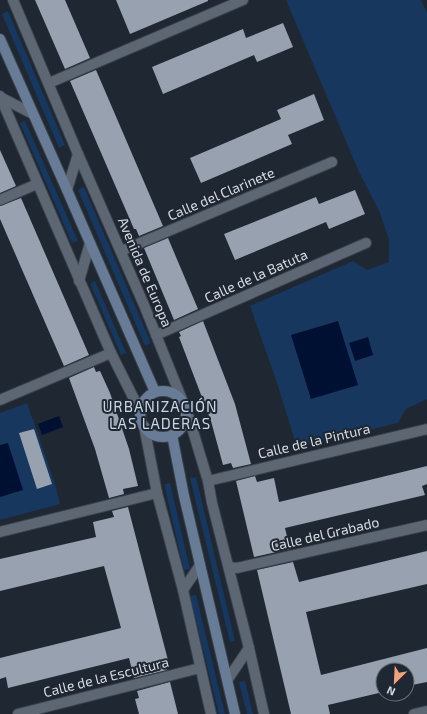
<svg xmlns="http://www.w3.org/2000/svg" width="427" height="714" font-family="'Exo 2',sans-serif">
  <style>
    .green { fill: #17375f }
    .water { fill: #001033 }
    .building { fill: #97a1b0 }
    .lines { fill: none; stroke-linecap: round; stroke-linejoin: round }
    .street-casing { stroke: #3a414a; stroke-width: 12 }
    .secondary-casing { stroke: #3a414a; stroke-width: 12 }
    .street { stroke: #5d6673; stroke-width: 10 }
    .secondary { stroke: #687c98; stroke-width: 10 }
    .labels { text-anchor: middle; stroke-width: 4; stroke-linejoin: round; paint-order: stroke }
    .street-label { font-size: 14px; fill: #d6dbe3; stroke: #1f2732 }
    .neighbourhood-label { font-size: 15px; letter-spacing: 1px; fill: #cbd6e5; stroke: #1f2732 }
  </style>
  <rect width="100%" height="100%" fill="#1f2732"/>
  <g class="green">
    <polygon points="286,0 421,0 427,13 427,399 406,409 398,423 297,447 275,377 250,306 353,261 367,270 389,262 389,240 380,213 359,172"/>
    <polygon points="8,11 65,145 59,148 2,14"/>
    <polygon points="25,121 78,241 72,243 20,123"/>
    <polygon points="84,187 151,343 145,346 78,190"/>
    <polygon points="95,281 126,353 121,355 90,283"/>
    <polygon points="27,403 55,484 60,504 0,520 0,413"/>
    <polygon points="196,477 235,641 230,642 190,478"/>
    <polygon points="170,483 190,569 184,570 164,484"/>
    <polygon points="196,595 225,714 219,714 190,596"/>
    <polygon points="245,681 253,714 247,714 239,682"/>
  </g>
  <g class="water">
    <polygon points="338,321 358,385 311,399 291,335"/>
    <polygon points="368,337 373,355 355,361 349,343"/>
    <polygon points="59,416 63,427 42,435 38,424"/>
    <polygon points="8,443 23,490 0,497 0,445"/>
  </g>
  <g class="building">
    <polygon points="35,0 65,0 90,58 65,69"/>
    <polygon points="116,0 208,0 208,1 130,34"/>
    <polygon points="283,23 293,47 257,62 254,55 163,94 152,67 243,29 246,38"/>
    <polygon points="96,70 163,226 139,236 136,229 134,229 70,81"/>
    <polygon points="314,94 324,120 288,135 292,144 201,183 190,158 281,119 277,110"/>
    <polygon points="0,150 16,186 0,193"/>
    <polygon points="355,190 365,214 329,229 326,222 235,260 224,234 316,197 319,204"/>
    <polygon points="21,198 89,355 64,366 0,219 0,206"/>
    <polygon points="168,238 198,309 174,320 144,248"/>
    <polygon points="203,321 235,404 251,464 233,468 231,463 223,465 211,421 179,337 181,336 179,332"/>
    <polygon points="94,367 96,372 100,371 110,393 129,449 138,486 123,489 124,494 109,498 95,449 69,378"/>
    <polygon points="34,429 52,484 37,489 19,433"/>
    <polygon points="427,466 427,484 422,486 425,495 285,528 290,549 254,557 236,481 255,476 257,482 274,478 279,502"/>
    <polygon points="128,507 169,664 165,665 167,670 134,678 129,658 8,688 6,677 0,679 0,658 121,628 104,566 0,591 0,559 96,537 93,522 114,517 112,511"/>
    <polygon points="427,551 427,584 306,612 321,675 427,648 427,682 407,686 407,670 383,670 383,692 328,705 330,714 291,714 257,570 293,562 299,582"/>
    <polygon points="170,682 178,714 139,714 135,699 139,698 137,691"/>
  </g>
  <g class="lines">
    <defs>
      <g id="street">
        <polyline points="13,0 78,154 144,305 183,402"/>
        <polyline points="49,83 243,0"/>
        <polyline points="0,96 111,353 141,413"/>
        <polyline points="0,97 33,114"/>
        <polyline points="67,190 78,154"/>
        <polyline points="0,200 37,184"/>
        <polyline points="121,251 332,162"/>
        <polyline points="79,281 90,243"/>
        <polyline points="156,335 366,243"/>
        <polyline points="0,400 111,353"/>
        <polyline points="186,408 208,481 212,503 249,648 264,714"/>
        <polyline points="144,426 157,493 183,590 211,714"/>
        <polyline points="208,481 427,429"/>
        <polyline points="0,532 157,493"/>
        <polyline points="229,567 237,568 427,525"/>
        <polyline points="183,590 200,565"/>
        <polyline points="228,679 249,648"/>
        <polyline points="18,714 200,668"/>
        <polyline points="414,714 427,711"/>
      </g>
      <g id="secondary">
        <polyline points="0,39 67,190 155,392"/>
        <circle cx="163" cy="414" r="23"/>
        <polyline points="172,435 184,496 235,714"/>
      </g>
    </defs>
    <use href="#street" class="street-casing"/>
    <use href="#secondary" class="secondary-casing"/>
    <use href="#street" class="street"/>
    <use href="#secondary" class="secondary"/>
  </g>
  <g class="labels">
    <g class="street-label">
      <text transform="translate(221 194) rotate(-23)" y="5">Calle del Clarinete</text>
      <text transform="translate(145 272) rotate(67)" y="5">Avenida de Europa</text>
      <text transform="translate(256 276) rotate(-24)" y="5">Calle de la Batuta</text>
      <text transform="translate(314 441) rotate(-13)" y="5">Calle de la Pintura</text>
      <text transform="translate(325 534) rotate(-13)" y="5">Calle del Grabado</text>
      <text transform="translate(106 677) rotate(-14)" y="5">Calle de la Escultura</text>
    </g>
    <g class="neighbourhood-label">
      <text x="160" y="412">URBANIZACIÓN<tspan x="160" dy="17">LAS LADERAS</tspan></text>
    </g>
  </g>
  <g transform="translate(395 682) rotate(204)"><circle r="19" fill="#1f2732" stroke="#686f79"/>
  <path d="M0-3L7 15L0 10L-7 15Z" fill="#f1a17c"/>
  <text y="-6" font-size="11" font-weight="bold" text-anchor="middle" fill="#d6dbe3">N</text>
  </g>
</svg>
